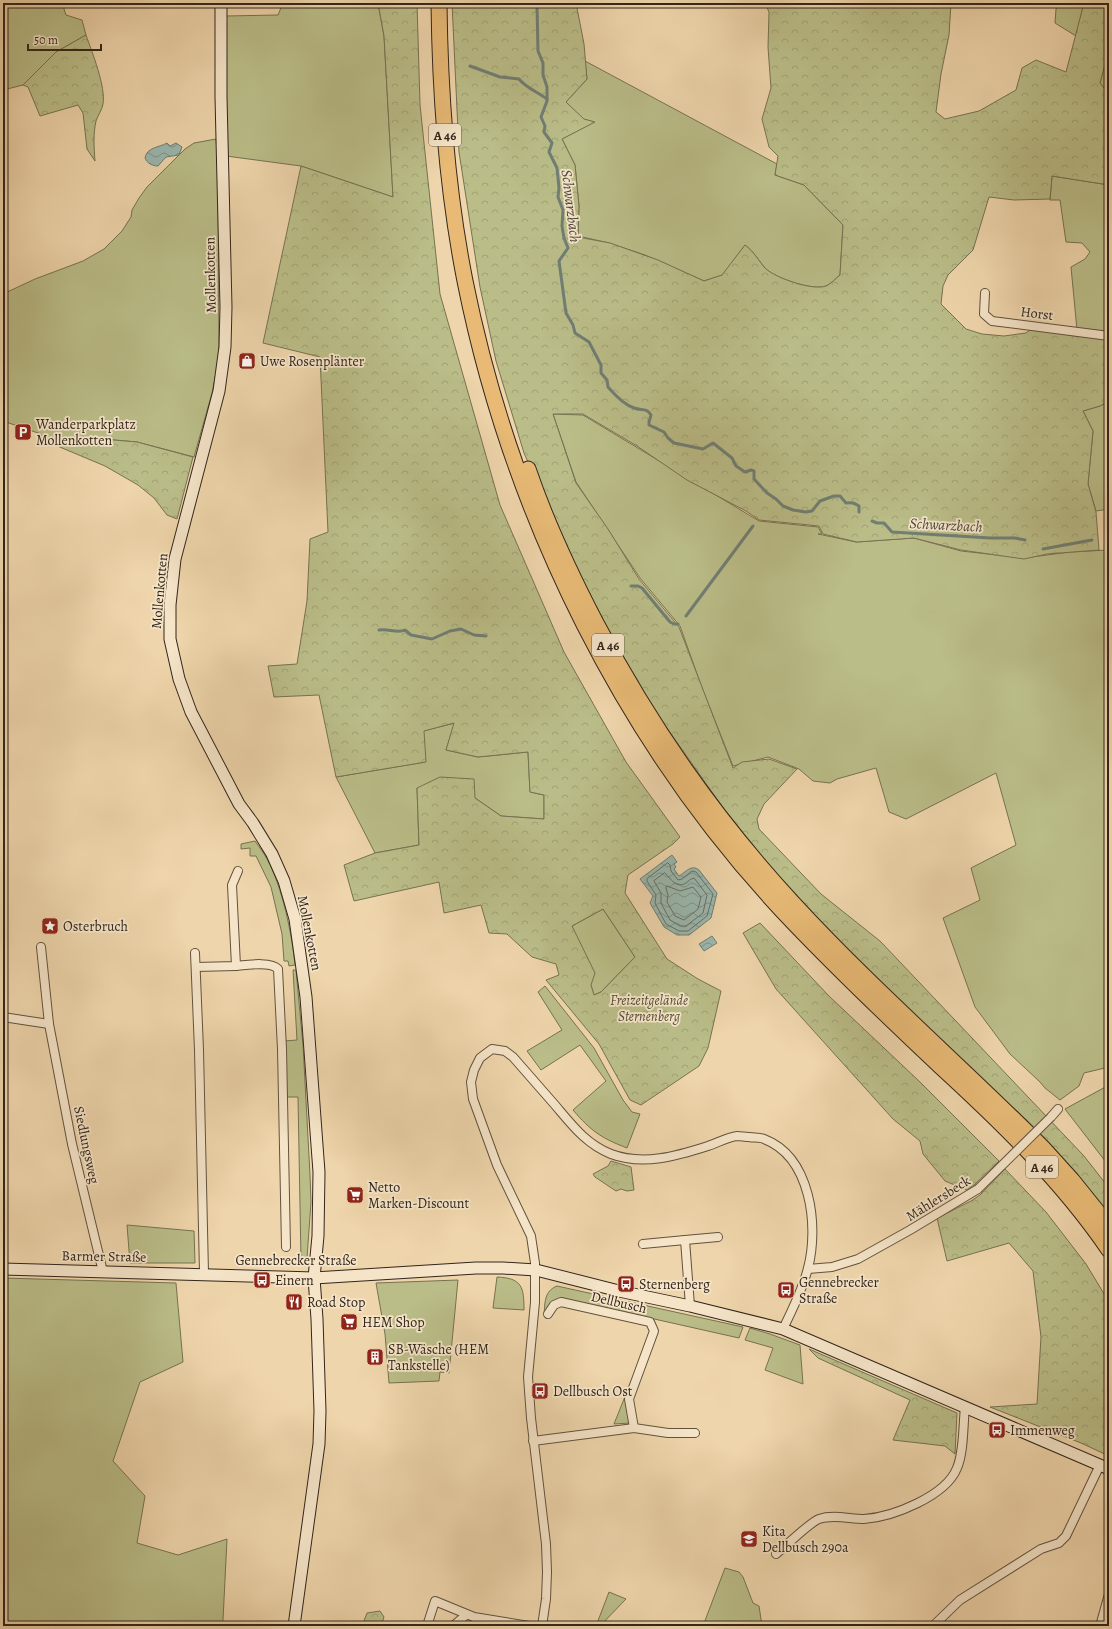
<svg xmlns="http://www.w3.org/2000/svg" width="1112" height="1629" font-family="Alegreya,serif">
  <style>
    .green { fill: #babd88; stroke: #767252 }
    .forest { fill: url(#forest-crowns); stroke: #767252; fill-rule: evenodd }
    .water { fill: url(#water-waves); stroke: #707e74 }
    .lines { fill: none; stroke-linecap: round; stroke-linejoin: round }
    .shore { stroke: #666f65; stroke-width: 1 }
    .stream { stroke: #707e74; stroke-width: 3 }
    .street-casing { stroke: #61523f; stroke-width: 10 }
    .secondary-casing { stroke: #32261b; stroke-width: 13 }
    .highway-casing { stroke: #32261b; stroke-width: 17 }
    .street { stroke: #f5e4c8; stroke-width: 8 }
    .secondary { stroke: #f5e4c8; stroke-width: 11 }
    .highway { stroke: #e8ba76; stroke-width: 15 }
    .street-bridge-casing { stroke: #61523f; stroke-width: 10; stroke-linecap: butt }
    .street-bridge { stroke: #f5e4c8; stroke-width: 8 }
    .labels { text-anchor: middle; stroke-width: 3.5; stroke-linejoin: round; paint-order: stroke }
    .shield { fill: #f5e4c8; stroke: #6c5f4f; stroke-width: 1 }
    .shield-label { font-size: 13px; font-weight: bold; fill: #32261b }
    .street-label { font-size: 14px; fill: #32261b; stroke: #f5e4c8 }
    .poi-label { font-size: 14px; fill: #32261b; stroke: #f5e4c8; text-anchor: start }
    .park-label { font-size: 14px; font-style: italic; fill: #544c36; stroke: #f5e4c8 }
    .water-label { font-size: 15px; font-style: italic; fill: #4c4a40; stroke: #f5e4c8 }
  </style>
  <defs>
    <pattern id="forest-crowns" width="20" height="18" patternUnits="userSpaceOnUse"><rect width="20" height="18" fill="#babd88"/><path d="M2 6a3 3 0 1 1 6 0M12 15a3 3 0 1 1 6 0" fill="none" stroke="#a0a275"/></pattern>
    <pattern id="water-waves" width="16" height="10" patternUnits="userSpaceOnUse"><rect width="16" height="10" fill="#9ab8af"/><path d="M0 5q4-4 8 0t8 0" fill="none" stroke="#7e958e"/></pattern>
  </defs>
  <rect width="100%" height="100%" fill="#efd5ab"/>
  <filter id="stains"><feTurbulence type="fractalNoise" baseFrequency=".005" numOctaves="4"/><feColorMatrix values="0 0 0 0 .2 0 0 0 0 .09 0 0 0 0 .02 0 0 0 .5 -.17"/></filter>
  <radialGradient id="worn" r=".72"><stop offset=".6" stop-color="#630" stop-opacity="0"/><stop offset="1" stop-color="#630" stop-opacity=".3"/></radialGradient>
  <g class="green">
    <polygon points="3,3 62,3 66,15 82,20 86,35 56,52 23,85 3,90"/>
    <polygon points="283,3 378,3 384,36 393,197 301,166 226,156 226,16 278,15"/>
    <polygon points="1059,3 1084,3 1076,36 1055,23 1056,9"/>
    <polygon points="1109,49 1109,94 1100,83"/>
    <path d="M585,61L777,164L775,175L804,185L843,225L840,275C836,278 831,284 826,286C813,291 774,278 765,268C758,260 755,253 745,245L723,275L704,281L645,255L609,243L578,236L579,206L575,165L562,139L594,122L583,119L566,102L587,79Z"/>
    <polygon points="216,139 218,168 219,358 212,393 194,457 137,442 80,437 43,440 41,434 3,421 3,294 35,279 83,261 104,249 122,231 131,217 132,210 139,198 147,187 185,149 194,143"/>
    <polygon points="1052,176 1109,185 1109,334 1077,330 1071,267 1085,259 1090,252 1082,243 1066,242 1060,200 1050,200"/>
    <polygon points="1109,401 1109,509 1096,511 1088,484 1093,431 1083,411 1100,406"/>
    <polygon points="553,414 583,415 759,521 818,527 822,534 818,534 856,542 914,538 961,551 1024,558 1070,552 1109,550 1109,1067 1084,1073 1079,1086 1060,1100 1045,1088 1040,1082 1010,1054 975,1007 943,918 980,900 971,868 1016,845 996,773 906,819 889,812 876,768 837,779 830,783 813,781 799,769 768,757 733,766 702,688 680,626 640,578 576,482"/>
    <polygon points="455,723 446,750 478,757 528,752 530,792 544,795 544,819 501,816 475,798 417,788 419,845 375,853 336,777 425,762 423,731"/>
    <path d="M255,841C259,847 264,853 267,859C282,886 292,934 295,965L289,966L288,961H284L282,934L271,887L256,856H250V848L241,849V844Z"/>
    <polygon points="603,909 635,957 601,992 594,995 572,926"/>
    <polygon points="293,970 296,970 303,1045 310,1175 311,1202 307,1258 300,1264 288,1265 288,1260 301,1260 298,1097 285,1097 284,1041 297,1040"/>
    <path d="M545,986L594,1048L623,1100L632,1112L640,1114L627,1148C601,1138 591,1131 573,1110L606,1081L580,1045L541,1070L527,1051L562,1030L538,992Z"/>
    <polygon points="1109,1085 1109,1166 1065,1109"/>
    <polygon points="127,1225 194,1231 195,1263 130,1263"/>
    <path d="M497,1277C522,1278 524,1287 524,1310L493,1308Z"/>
    <polygon points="3,1278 176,1283 183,1362 140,1382 113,1461 145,1496 137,1543 178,1555 227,1539 223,1620 221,1626 3,1626"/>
    <polygon points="458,1280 449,1373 440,1372 439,1381 389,1383 385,1334 376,1283"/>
    <path d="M557,1286L743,1327L739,1338L565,1299C553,1299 547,1304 544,1315C545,1303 544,1291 557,1286Z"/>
    <polygon points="750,1328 770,1334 800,1345 803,1384 765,1370 773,1348 745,1340"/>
    <polygon points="630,1384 632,1384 630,1423 614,1424"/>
    <polygon points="725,1568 739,1572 743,1577 753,1603 759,1606 762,1626 703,1626"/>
    <polygon points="609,1592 626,1599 600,1626 596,1626"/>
  </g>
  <g class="forest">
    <path d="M378,3H417L420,105L440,294L500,505L564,652L626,762L680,837L673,844L628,875L625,893L667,959L698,979L721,991L708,1048L699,1066L641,1105L630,1100L599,1044L546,980L559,975L556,964L532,957L507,934L489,933L481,905L444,913L439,882L354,901L344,865L375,853L419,845L417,788L440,777L474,779L475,798L501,816L544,819V795L530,792L528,752L478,757L446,750L454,723L424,731L426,762L336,777L319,695L274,697L268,666L297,664L307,601L310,539L328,532L320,357L263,343L301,166L393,197L384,36ZM603,909L635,957L601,992L594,995L591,985L595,973L572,926Z"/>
    <path d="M452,3H576L584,44L587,79L566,102L584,119L595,122L562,139L575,165L579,206L578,237L610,243L658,260L704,281L722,275L745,245C755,253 758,260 765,268C775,278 813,291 826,286C831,284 836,278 840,275L843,225L804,185L775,175L778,156L769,147L762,119L771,88L768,47L769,12L765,3H951L949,35L941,74L936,112L945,119L979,111L1016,90L1022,68L1036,60L1066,72L1084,3H1109V49L1100,83L1109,94V185L1052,176L1050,199L1014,200L989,197L973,250L948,275L943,286L941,304L966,329L982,334L1004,336L1026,333L1034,327L1109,338V401L1100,406L1083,411L1093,431L1088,484L1096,512L1099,550L1047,554L1024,559L961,550L914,538L857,542L823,534L819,526L759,520L746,511L687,480L637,446L583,414H553L576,483L608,529L639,579L679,627L733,768L742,762L769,759L797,769L764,804L757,819L759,829L821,894L880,941L1084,1156L1109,1188V1220L799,903L750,846L626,670L586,593L524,453L496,361L480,287L459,152Z"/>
    <path d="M86,35C92,52 106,87 103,104C102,110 98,115 96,121C93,134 94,148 95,161L87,149L83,113L78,105L40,116L28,87L23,85L56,52Z"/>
    <polygon points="79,437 137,442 193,457 177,519 167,515 154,498 138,485 105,466 43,440"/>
    <polygon points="760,923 829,996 920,1082 999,1161 974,1185 967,1190 945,1181 923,1154 920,1141 893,1119 776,989 743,933"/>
    <polygon points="611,1161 631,1167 634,1190 627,1191 621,1189 616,1191 595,1177 593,1174 608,1166"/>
    <polygon points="1005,1169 1046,1212 1086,1264 1109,1302 1109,1456 1081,1443 990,1407 1037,1404 1041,1337 1033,1271 1009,1243 947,1261 937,1218 971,1201 980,1195"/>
    <polygon points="809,1349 957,1413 955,1454 945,1446 893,1440 910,1400 818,1358"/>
    <polygon points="380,1611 384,1617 381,1626 362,1626 367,1613"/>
  </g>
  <g class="water">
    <path d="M167,143L170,146L176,143L182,147L179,155L166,157L158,166C152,166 147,163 145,158C147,147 158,148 167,143Z"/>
    <path d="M672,855L677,862L674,864L676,867L674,869L679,876C686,872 691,864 699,870L717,893L711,918L689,935H677L664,927L650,903L653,896L640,879Z"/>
    <polygon points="712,936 717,943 704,951 699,944"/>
  </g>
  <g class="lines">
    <g class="shore">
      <polygon points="668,863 670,865 671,871 678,880 682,879 692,871 696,872 713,894 707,916 688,931 679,931 666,924 655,903 656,895 647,881 647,879"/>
      <path d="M665,873C671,879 676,889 686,883C689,881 690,879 694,878L707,895L703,913L686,926H680L670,920L661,903V893L654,881Z"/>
      <polygon points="667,886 680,891 693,887 701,897 698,909 684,920 675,916 667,902 668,895 666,888"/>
    </g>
    <g class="stream">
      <path d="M539,3L537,6L538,51L543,63V75L547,87V101L541,117L545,126L544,132L552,143L549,152L557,168L559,188L558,197L563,210L562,226L564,238L568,248L559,261L566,313L573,325L575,333L589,342L601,365V373L607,380L608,387C614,394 625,405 634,408C642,411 646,407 651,415L649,422V425L664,432L668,438L674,443L703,449L713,443L732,458L736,466L745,472L751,470L754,471V479L767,493L776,499L783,506L793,510L806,512L812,511L820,501L834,496H840L846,503C852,502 854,503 859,506V512"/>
      <path d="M470,66L500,77L519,79C526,88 538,92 547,99"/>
      <polyline points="872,521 877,523 884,523 892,532 990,538 1015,538 1025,540"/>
      <polyline points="1043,549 1092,540"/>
      <polyline points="631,586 638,586 642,588 670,622 674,624 678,624"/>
      <polyline points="686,616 753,526"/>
      <path d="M379,630C388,628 397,634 405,630L411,635L432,639L450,631L461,629L474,635L486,636"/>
    </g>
    <defs>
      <g id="street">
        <polyline points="985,293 984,314 992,321 1109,336"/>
        <polyline points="41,947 49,1024 72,1144 103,1272"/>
        <polyline points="195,953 199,1050 204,1273"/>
        <path d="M236,966C246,965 271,961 278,969L282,1049L286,1247"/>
        <polyline points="196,967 236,966 232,885 238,871"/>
        <polyline points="3,1017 49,1024"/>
        <polyline points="1051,1117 1058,1109"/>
        <polyline points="685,1240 718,1237"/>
        <polyline points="643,1244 685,1240 690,1306"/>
        <polyline points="808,1269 832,1267 858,1259 910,1230 978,1189"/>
        <polyline points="548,1314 554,1305 561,1302 650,1322 654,1331 629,1399 634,1428"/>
        <polyline points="533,1441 634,1428 668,1433 695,1433"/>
        <path d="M776,1554C785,1547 810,1522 819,1519C833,1514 850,1519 864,1519C893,1517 946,1496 957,1468C964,1452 963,1425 965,1407"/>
        <polyline points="428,1626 427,1626 435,1601 474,1617 529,1626"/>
        <polyline points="453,1626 466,1615"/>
        <path d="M542,1626L546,1599L547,1572L546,1544L531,1418L528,1377L535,1302V1263L531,1236L497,1165L473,1099L471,1082L474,1070L480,1058L492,1049L505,1051L513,1057C527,1073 541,1089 555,1105C572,1125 586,1144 611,1154C643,1166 677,1156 708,1146C717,1143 728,1137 737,1136C741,1136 745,1137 749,1137C754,1138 760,1137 764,1139C811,1157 819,1226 808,1268C803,1289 792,1310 783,1329"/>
        <polyline points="933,1626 960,1600 1041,1549 1059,1543 1066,1536 1100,1465"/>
        <polyline points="1100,1626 1109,1594"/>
      </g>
      <g id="secondary">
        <polyline points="221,3 221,97 226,307 225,347 219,391 175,559 170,605 170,639 179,679 191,712 239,804 253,823 272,854 284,881 295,919 306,997 319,1172 318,1236 314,1278 317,1319 320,1411 319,1444 294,1626"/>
        <polyline points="3,1269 314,1278 476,1268 503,1268 536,1270 619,1291 690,1306 783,1329 1109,1469"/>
      </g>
      <g id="highway">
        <path d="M439,3C440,96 447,190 465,281C512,516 626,748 793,922C840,971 890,1019 940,1066C1001,1122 1062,1181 1109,1250"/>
        <path d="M528,469C546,522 570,573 596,623C651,727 713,816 792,902C871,988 960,1065 1043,1148L1072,1180L1109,1226"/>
      </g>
    </defs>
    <use href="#street" class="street-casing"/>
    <use href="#secondary" class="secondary-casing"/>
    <use href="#highway" class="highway-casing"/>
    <use href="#street" class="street"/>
    <use href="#secondary" class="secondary"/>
    <use href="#highway" class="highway"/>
    <defs>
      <polyline id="street-bridge" points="978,1189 1051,1117"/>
    </defs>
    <use href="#street-bridge" class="street-bridge-casing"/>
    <use href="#street-bridge" class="street-bridge"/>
  </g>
  <defs>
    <symbol id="shop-square" viewBox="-11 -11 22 22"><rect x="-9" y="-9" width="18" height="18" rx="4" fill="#8f2418" stroke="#f5e4c8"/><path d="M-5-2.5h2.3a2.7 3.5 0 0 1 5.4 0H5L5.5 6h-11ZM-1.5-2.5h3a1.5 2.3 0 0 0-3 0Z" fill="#fff"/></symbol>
    <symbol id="parking-square" viewBox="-11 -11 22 22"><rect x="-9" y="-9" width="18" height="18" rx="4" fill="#8f2418" stroke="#f5e4c8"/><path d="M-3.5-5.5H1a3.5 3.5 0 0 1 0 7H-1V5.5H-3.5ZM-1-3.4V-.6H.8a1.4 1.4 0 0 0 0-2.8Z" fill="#fff"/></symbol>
    <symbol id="sight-square" viewBox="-11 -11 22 22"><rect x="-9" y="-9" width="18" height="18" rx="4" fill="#8f2418" stroke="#f5e4c8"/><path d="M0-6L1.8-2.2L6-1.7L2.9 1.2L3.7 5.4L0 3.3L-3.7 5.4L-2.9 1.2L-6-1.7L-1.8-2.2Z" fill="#fff"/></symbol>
    <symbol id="supermarket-square" viewBox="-11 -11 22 22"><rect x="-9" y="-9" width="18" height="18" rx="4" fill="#8f2418" stroke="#f5e4c8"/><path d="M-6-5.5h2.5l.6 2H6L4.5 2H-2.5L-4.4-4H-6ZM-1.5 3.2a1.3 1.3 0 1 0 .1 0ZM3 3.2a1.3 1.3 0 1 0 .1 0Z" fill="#fff"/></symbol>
    <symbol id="bus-square" viewBox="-11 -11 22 22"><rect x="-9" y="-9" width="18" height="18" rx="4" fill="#8f2418" stroke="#f5e4c8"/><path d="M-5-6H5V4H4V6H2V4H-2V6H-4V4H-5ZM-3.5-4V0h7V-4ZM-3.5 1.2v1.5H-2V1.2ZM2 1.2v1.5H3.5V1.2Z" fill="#fff"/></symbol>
    <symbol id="restaurant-square" viewBox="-11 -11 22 22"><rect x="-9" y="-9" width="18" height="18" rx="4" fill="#8f2418" stroke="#f5e4c8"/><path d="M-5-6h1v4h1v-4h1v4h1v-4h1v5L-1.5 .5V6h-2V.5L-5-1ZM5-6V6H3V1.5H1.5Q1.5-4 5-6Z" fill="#fff"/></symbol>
    <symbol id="building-square" viewBox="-11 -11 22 22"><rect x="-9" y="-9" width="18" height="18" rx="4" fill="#8f2418" stroke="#f5e4c8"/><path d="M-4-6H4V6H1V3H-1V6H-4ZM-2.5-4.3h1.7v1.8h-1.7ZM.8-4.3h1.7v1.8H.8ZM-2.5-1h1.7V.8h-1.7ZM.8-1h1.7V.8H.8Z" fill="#fff"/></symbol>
    <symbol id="school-square" viewBox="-11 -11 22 22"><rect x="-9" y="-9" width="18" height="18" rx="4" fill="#8f2418" stroke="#f5e4c8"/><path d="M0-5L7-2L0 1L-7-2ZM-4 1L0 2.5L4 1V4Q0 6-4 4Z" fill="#fff"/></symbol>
  </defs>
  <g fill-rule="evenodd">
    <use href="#shop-square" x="237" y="351" width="20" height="20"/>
    <use href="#parking-square" x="13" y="422" width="20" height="20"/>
    <use href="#sight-square" x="40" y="916" width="20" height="20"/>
    <use href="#supermarket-square" x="345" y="1185" width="20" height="20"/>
    <use href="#bus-square" x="252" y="1270" width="20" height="20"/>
    <use href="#bus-square" x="616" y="1274" width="20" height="20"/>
    <use href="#bus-square" x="776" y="1280" width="20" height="20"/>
    <use href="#restaurant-square" x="284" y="1292" width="20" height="20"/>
    <use href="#supermarket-square" x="339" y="1312" width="20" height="20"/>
    <use href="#building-square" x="365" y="1347" width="20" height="20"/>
    <use href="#bus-square" x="530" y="1381" width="20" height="20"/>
    <use href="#bus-square" x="987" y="1420" width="20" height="20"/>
    <use href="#school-square" x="739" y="1529" width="20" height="20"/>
  </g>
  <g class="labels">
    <g class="shield">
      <rect x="429" y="124" width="32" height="22" rx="3"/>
      <rect x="592" y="634" width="32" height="22" rx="3"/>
      <rect x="1026" y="1156" width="32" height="22" rx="3"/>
    </g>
    <g class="shield-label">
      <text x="445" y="140">A 46</text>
      <text x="608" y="650">A 46</text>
      <text x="1042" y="1172">A 46</text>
    </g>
    <g class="street-label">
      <text transform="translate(210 275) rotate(-91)" y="5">Mollenkotten</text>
      <text transform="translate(1037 313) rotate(7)" y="5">Horst</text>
      <text transform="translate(159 591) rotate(-85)" y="5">Mollenkotten</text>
      <text transform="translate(310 933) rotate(79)" y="5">Mollenkotten</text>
      <text transform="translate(87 1145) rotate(78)" y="5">Siedlungsweg</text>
      <text transform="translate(938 1198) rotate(-32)" y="5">Mählersbeck</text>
      <text transform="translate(104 1256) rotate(1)" y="5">Barmer Straße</text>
      <text x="296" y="1265">Gennebrecker Straße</text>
      <text transform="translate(619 1302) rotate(13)" y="5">Dellbusch</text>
    </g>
    <g class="poi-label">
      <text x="260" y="366">Uwe Rosenplänter</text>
      <text x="36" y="429">Wanderparkplatz<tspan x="36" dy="16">Mollenkotten</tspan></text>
      <text x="63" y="931">Osterbruch</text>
      <text x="368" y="1192">Netto<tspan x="368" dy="16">Marken-Discount</tspan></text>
      <text x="275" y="1285">Einern</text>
      <text x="799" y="1287">Gennebrecker<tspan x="799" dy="16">Straße</tspan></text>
      <text x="639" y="1289">Sternenberg</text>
      <text x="307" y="1307">Road Stop</text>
      <text x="362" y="1327">HEM Shop</text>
      <text x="388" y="1354">SB-Wäsche (HEM<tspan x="388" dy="16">Tankstelle)</tspan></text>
      <text x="553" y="1396">Dellbusch Ost</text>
      <text x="1010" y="1435">Immenweg</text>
      <text x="762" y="1536">Kita<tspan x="762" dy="16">Dellbusch 290a</tspan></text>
    </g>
    <g class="park-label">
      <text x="649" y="1005">Freizeitgelände<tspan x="649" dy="16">Sternenberg</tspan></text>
    </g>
    <g class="water-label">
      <text transform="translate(571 206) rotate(83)" y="5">Schwarzbach</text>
      <text transform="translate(946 525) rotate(3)" y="5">Schwarzbach</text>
    </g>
  </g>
  <rect width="1112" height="1629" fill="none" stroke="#efd5ab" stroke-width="16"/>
  <rect x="4" y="4" width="1104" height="1621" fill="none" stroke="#32261b" stroke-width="2"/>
  <rect x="8" y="8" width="1096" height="1613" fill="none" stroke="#32261b"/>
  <path d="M28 44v6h73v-6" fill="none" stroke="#32261b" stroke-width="2"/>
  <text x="34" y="44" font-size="12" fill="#32261b" stroke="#f5e4c8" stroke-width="3" paint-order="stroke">50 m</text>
  <rect width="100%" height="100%" filter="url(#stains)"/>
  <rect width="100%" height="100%" fill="url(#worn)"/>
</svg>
